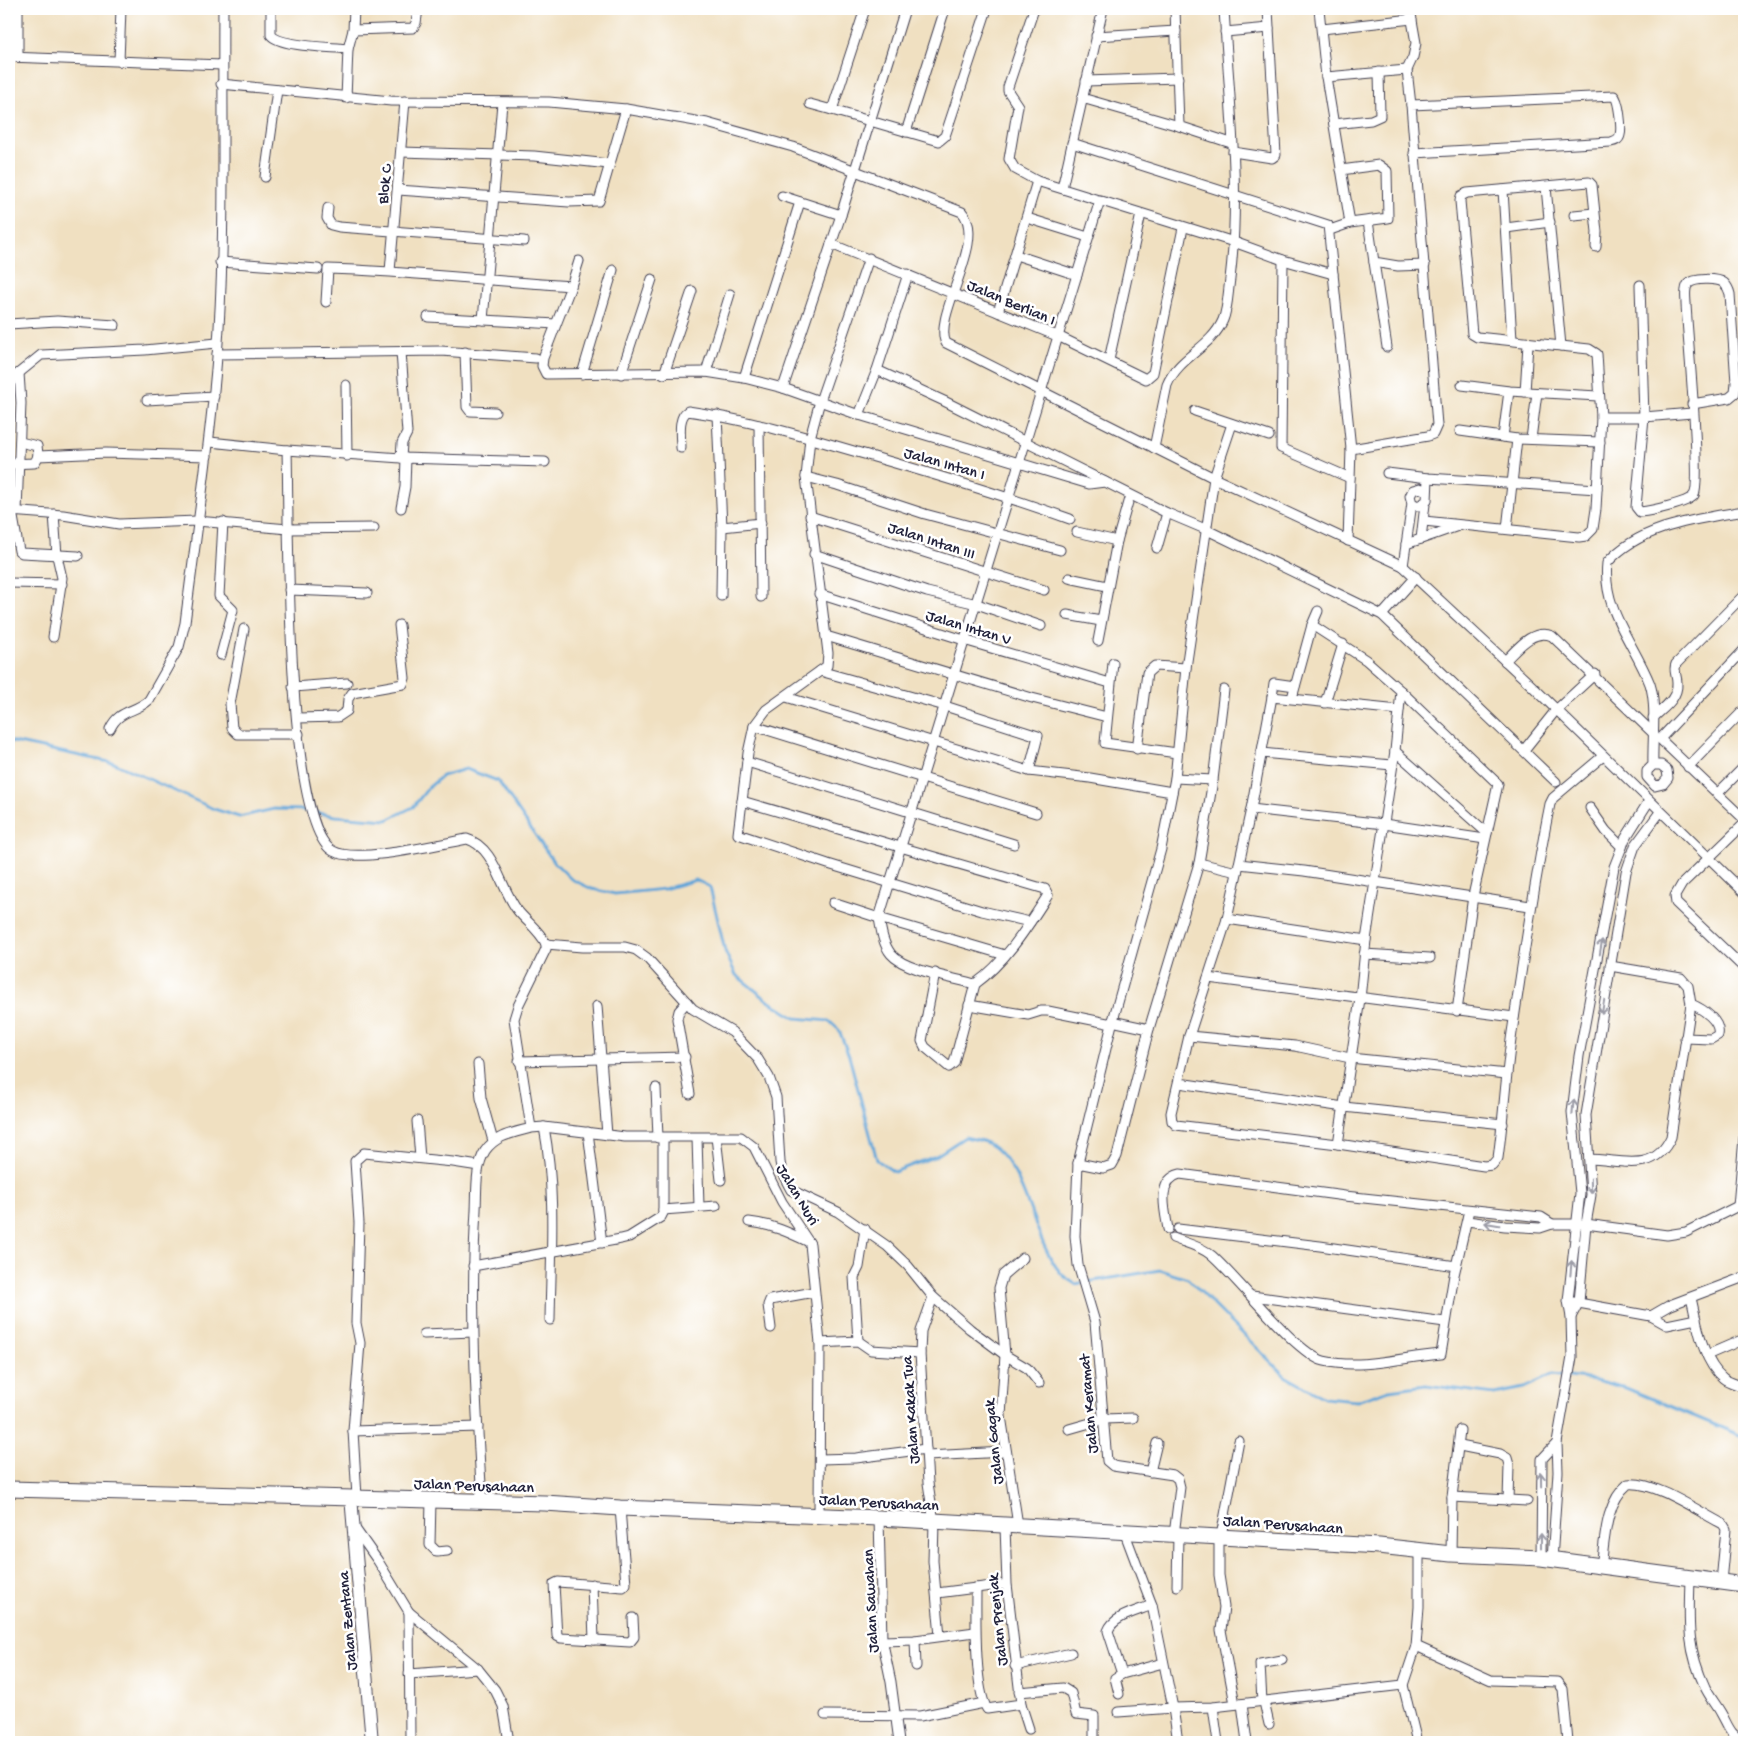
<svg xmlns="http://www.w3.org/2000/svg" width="1753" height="1751" font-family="'Gochi Hand',sans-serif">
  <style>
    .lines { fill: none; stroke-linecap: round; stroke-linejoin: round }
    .stream { stroke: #64a6d8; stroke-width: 3 }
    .street-casing { stroke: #413e4f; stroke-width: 11 }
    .secondary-casing { stroke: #413e4f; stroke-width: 14 }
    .primary-casing { stroke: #413e4f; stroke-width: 17 }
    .street { stroke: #fff; stroke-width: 9 }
    .secondary { stroke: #fff; stroke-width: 12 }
    .primary { stroke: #fff; stroke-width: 15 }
    .oneway { stroke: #9c9ca7 }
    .labels { text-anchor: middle; stroke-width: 5; stroke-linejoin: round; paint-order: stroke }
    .street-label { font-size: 16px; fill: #22223b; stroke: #fff }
  </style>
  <rect width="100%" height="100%" fill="#fff"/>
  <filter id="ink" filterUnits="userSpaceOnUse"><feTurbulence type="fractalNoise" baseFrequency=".02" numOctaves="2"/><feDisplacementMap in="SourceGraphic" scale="10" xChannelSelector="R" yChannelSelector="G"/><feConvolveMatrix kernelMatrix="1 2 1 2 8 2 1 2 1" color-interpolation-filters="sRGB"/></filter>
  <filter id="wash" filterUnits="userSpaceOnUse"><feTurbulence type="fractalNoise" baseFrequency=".0096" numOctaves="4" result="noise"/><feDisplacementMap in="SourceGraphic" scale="20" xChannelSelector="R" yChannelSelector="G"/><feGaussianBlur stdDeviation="1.12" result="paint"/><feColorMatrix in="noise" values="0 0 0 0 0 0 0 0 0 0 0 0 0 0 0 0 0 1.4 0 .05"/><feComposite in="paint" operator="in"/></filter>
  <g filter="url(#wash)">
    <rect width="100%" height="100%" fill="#f0e0c1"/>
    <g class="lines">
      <path class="stream" d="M9,741L114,763L214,809L239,817L274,809L303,810L335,816L387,820L413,807L428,788L442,776L466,769L498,781L553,861L571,879L592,889L615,894L664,889L696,880L710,887L725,951L736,975L770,1002L795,1018L829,1021L839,1030L849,1056L877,1160L894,1172L936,1156L965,1137C971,1139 981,1139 987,1143C1027,1164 1031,1238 1060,1272C1063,1277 1070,1280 1075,1284L1160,1270L1188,1279L1285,1376L1324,1398L1357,1401L1389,1390L1426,1385L1494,1394L1524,1388L1552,1375L1595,1380L1626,1388L1744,1437"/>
    </g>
  </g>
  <g filter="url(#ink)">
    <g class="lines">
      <defs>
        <g id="street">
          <path d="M271,9V35C280,47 332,47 348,49"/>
          <polyline points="865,9 832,110 939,141 945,136 987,9"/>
          <polyline points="1034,9 1008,87 1008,91 1018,106 1009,159 1015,169 1037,181 1234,242 1283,260 1333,274"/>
          <polyline points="1175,9 1179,126"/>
          <polyline points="1319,9 1326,77 1350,223 1330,230"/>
          <polyline points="1410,9 1416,43 1413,57 1407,70 1411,105"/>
          <polyline points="1322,29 1412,19"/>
          <polyline points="353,30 413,28 416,23 418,9"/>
          <polyline points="1225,32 1269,28"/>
          <polyline points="1096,36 1176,31"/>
          <polyline points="9,57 222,65"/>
          <polyline points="18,57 18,9"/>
          <polyline points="119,61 121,9"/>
          <polyline points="1326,77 1407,70"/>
          <polyline points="1086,81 1178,78"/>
          <path d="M221,84L391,101L549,102L626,109L707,123L793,147L962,212C988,240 932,316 946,343L1214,478L1403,566L1532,686L1744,892"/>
          <polyline points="346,98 348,49 353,30 354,9"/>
          <polyline points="1082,98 1179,126 1231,143"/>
          <polyline points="810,104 832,110"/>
          <polyline points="1334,124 1371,120 1380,116 1379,72"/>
          <polyline points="906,132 945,9"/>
          <polyline points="1072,143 1328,225 1351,449 1348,541"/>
          <polyline points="401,152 534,156 609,164"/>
          <polyline points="1233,152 1272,158 1276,155 1268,9"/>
          <polyline points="1341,170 1379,165 1387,171 1388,218 1350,223"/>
          <polyline points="265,177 277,90"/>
          <polyline points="1546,187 1561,346"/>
          <polyline points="1062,188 1103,9"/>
          <polyline points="398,190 569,202 599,201 626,109"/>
          <polyline points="1503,190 1512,340"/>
          <polyline points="782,196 841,215"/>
          <polyline points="328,208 327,218 331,225 339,227 524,241"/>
          <polyline points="1574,215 1594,213"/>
          <polyline points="1027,218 1088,237"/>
          <polyline points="1368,221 1374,262 1398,266 1425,265"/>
          <polyline points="1506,228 1550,222"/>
          <polyline points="831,244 1062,338 1146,379 1153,373 1183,228"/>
          <polyline points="1016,255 1077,275"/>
          <polyline points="869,258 820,401 810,438 806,477 828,653 827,666 766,710 754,726 748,753 738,834 828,864 982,911 1030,922"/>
          <polyline points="1283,260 1281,448 1350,478"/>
          <polyline points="220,262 318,269"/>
          <polyline points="1374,262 1387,347"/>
          <polyline points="390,271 405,101"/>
          <path d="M1640,285L1644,417L1636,507L1640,512C1650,511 1689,503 1694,495C1702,483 1687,330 1686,304C1686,299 1684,289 1688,284C1694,278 1717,278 1724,283C1727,286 1729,290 1730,294L1736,383L1735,393L1729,398L1692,404"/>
          <polyline points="571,286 579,261"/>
          <path d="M326,302L328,269C409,271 490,281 571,286L543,358L542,366L546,374L706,372L744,378L783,388L859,415L877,370L908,274"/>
          <polyline points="998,312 1037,181"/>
          <polyline points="428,317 556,324"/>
          <polyline points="483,320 502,103"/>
          <polyline points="9,324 57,321 115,325"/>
          <polyline points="401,352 407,433 402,443 401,458"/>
          <polyline points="465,352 467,407 470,411 495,412"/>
          <polyline points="217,354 441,351 536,358"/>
          <polyline points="1109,360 1141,214"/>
          <polyline points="877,370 944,401 1167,513 1205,529 1382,615 1556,782"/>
          <polyline points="706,372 730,294"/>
          <polyline points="582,374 613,270"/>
          <polyline points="621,374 652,279"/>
          <polyline points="664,374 692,291"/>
          <polyline points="744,378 800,202"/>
          <polyline points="9,381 41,355 145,350 217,343"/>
          <polyline points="346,385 347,456"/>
          <polyline points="1462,385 1509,391 1598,396"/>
          <polyline points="783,388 841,215 905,9"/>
          <polyline points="1525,392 1528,344"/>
          <polyline points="147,400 214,396"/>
          <polyline points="1195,411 1269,436"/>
          <polyline points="717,415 722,527 721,596"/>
          <polyline points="859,415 1089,484 1105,482"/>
          <polyline points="1601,417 1644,417 1692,413"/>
          <polyline points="759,425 761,597"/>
          <polyline points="1460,431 1517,439 1600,442"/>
          <polyline points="1503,437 1509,391"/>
          <polyline points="1531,439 1537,393"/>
          <path d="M210,442L287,450C289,512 284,825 333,851C356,864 439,844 467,839C495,847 501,890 518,911C527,922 540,931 546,944V949L518,1006L514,1019L531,1128C513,1133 496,1135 485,1151C475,1167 477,1191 476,1210C470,1307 476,1404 482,1501"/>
          <path d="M681,448C681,437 677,417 688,411C751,420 813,439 874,457C940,476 1006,496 1070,519"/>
          <path d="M1154,448L1167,385C1179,356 1211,348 1223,320C1228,308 1228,292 1230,279C1241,190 1229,98 1224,9"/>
          <path d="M1351,449L1428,436L1433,434L1437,425L1411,105L1614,96C1619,100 1622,128 1620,135C1619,140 1615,141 1611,142L1414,153"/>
          <polyline points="287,450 401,458 545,462"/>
          <polyline points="38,456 106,453 207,456"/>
          <path d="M9,464L34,463C39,458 38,453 37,446L20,442"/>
          <polyline points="1387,473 1428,478 1597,489"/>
          <polyline points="806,477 837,485 925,514 1060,550"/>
          <polyline points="1426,491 1420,488 1413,490 1410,496 1412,503 1418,506 1427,501 1428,478"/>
          <polyline points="401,508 405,487 406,458"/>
          <polyline points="9,511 63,515 119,524 197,521 288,529 374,528"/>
          <polyline points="12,511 19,551 22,553 78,556"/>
          <polyline points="17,511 21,403 19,373"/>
          <polyline points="810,516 1044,590"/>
          <polyline points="1424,521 1579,537 1586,536 1593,529 1596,509 1601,417 1597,354 1589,349 1477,337 1472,334 1460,201 1461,196 1467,193 1589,182 1592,185 1597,232 1596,247"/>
          <polyline points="722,527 761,523"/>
          <polyline points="1507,529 1517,439"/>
          <polyline points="1077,532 1117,541"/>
          <polyline points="1421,539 1458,526"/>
          <polyline points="1406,544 1421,539 1425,504"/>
          <polyline points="1157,548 1167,513"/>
          <polyline points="814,554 927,592 977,604 1041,626"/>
          <polyline points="1403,566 1412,503"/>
          <polyline points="1069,578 1107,586"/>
          <polyline points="9,583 62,584"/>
          <polyline points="289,590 367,593"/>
          <polyline points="819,594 964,640 1110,683"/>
          <polyline points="1067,615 1101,621"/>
          <polyline points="1382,615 1416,577"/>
          <polyline points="1312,625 1318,611"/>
          <polyline points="244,629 230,704 232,728 238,734 299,734"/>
          <polyline points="826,636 1032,698 1107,717"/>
          <polyline points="53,637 62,578 57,556 54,514"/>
          <polyline points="1098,641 1117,541 1130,495"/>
          <polyline points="1744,650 1660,739 1744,819"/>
          <polyline points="221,655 233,610 219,596 223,522"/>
          <path d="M1505,661C1518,648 1533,628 1552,636L1654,734"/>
          <polyline points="1113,663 1105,743 1177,753"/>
          <polyline points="1186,668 1214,478 1232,424"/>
          <polyline points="820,671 945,706 1038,736 1029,771"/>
          <polyline points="293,687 347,683"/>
          <polyline points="1401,691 1498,784 1473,896 1457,1011"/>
          <polyline points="786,697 1029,771 1090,778 1172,792"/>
          <polyline points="1272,697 1274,683 1295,686"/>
          <polyline points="1292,698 1312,625 1366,660 1401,691 1395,751 1366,940 1360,999 1338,1144"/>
          <polyline points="1325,703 1343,644"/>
          <path d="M1399,710L1272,697L1251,809L1227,919L1189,1036L1171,1113L1172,1121L1176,1125L1338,1144L1484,1166L1492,1165L1498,1158C1504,1114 1506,1070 1513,1026C1524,952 1535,878 1550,804L1553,798L1603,756"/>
          <polyline points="298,718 338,717 347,711 348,699 352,693 403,684 405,678 399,625"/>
          <path d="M1653,718C1663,708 1678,699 1677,683C1677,675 1673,671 1676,664L1743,596"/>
          <polyline points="754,726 1036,813"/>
          <path d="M110,729C119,709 135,713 149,700L179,647L185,623C196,534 210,446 217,357C226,241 222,124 223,9"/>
          <polyline points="1137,749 1147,673 1155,666 1186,668 1175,778 1161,849 1112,1024 1078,1163 1103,1168 1112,1165 1117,1156 1149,1029 1199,863 1213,780 1224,690"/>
          <polyline points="1524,750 1556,710 1595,674"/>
          <polyline points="1395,751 1487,833"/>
          <polyline points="1261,753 1392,765"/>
          <polyline points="747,762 1014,844"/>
          <path d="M1653,765H1661L1667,770L1668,778L1663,784L1655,786L1647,777V771L1653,765C1652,742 1657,705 1650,684C1634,643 1602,610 1607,563C1640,525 1698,519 1744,511"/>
          <polyline points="1688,767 1744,710"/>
          <polyline points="1175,778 1213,780"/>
          <polyline points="1717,794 1744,767"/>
          <path d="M742,801L1045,889L1048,895C1028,926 1006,962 975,984C955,978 905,971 891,954C883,944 881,930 879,918L1005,955"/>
          <polyline points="1590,808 1606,831 1622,847"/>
          <polyline points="1251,809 1384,824 1485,839"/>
          <polyline points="1744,824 1682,884 1675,896 1676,903 1744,968"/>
          <polyline points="1199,863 1237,872"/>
          <polyline points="1239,864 1304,871 1530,906"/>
          <polyline points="833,903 879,918 1100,200"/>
          <polyline points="1227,919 1366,940"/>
          <polyline points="546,944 582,947 625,947 636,950 647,958 693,1009 732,1032 758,1059 769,1077 776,1097 780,1162 782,1173 791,1190 838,1212 887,1246 908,1266 933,1297 970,1329 1005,1355 1027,1368 1039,1383"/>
          <polyline points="1364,954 1430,958"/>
          <polyline points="935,973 922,1041 925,1047 949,1067 954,1063 975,984"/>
          <polyline points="1208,978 1514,1017"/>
          <polyline points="687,1002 679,1011 677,1019 690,1094"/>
          <polyline points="969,1005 1028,1015 1041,1011 1048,1011 1112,1024"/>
          <polyline points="597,1006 607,1135"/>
          <polyline points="1112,1021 1149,1029"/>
          <polyline points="1189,1036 1295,1046 1350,1058 1507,1074"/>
          <path d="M1685,1038L1711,1039L1718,1035C1721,1021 1703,1009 1691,1004"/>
          <polyline points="519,1061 685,1057"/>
          <polyline points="478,1064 481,1098 493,1141"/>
          <polyline points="1179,1083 1344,1107 1503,1124"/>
          <polyline points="656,1088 658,1138"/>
          <polyline points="417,1121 420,1158"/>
          <path d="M544,1127C556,1191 551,1256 550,1320"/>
          <polyline points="531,1128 544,1127 625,1137 741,1137 754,1147 782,1202 810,1244 820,1343 819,1515"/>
          <polyline points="588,1132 602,1243"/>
          <polyline points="716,1137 721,1180"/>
          <polyline points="697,1138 699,1207"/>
          <path d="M1589,1159C1623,1160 1654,1174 1671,1137L1691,1004L1688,986L1681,978L1610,966"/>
          <polyline points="1078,1163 1075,1236 1078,1265 1095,1322 1107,1461 1113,1466 1173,1475 1178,1479 1180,1487 1174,1535"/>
          <polyline points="1738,1206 1744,1138"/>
          <polyline points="663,1210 716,1206"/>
          <polyline points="1467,1221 1505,1226 1540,1228 1552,1224 1586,1224 1667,1235 1686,1232 1744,1203"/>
          <path d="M749,1222C771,1224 790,1233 809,1242"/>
          <path d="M1168,1229C1165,1211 1156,1180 1180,1174L1345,1196L1541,1217L1552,1224"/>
          <polyline points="1178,1229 1320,1246 1456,1266"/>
          <path d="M1173,1238C1185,1243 1201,1246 1211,1255C1237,1277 1296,1354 1324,1361C1363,1370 1402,1357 1441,1354L1454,1275L1469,1210"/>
          <polyline points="473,1266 621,1239 629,1237 661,1217 663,1213 663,1138"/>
          <polyline points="1252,1296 1445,1322"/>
          <polyline points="933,1297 921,1331 920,1353 928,1483 934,1522 933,1561 940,1636"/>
          <path d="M1691,1298C1697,1322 1702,1361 1723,1378C1729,1383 1737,1384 1744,1387"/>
          <polyline points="1573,1302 1651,1316 1667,1325 1696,1319"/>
          <polyline points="1651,1316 1670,1305 1744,1277"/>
          <polyline points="1571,1317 1579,1302 1586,1224 1591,1195 1586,1115 1626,872 1635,846 1660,812"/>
          <polyline points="771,1328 768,1305 770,1300 814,1292"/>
          <polyline points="424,1334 473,1332"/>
          <polyline points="858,1341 854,1277 859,1267 865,1229"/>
          <polyline points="820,1343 858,1341 871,1350 920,1353"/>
          <polyline points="1707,1355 1744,1339"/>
          <polyline points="1069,1429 1104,1419 1133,1418"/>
          <polyline points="353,1431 478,1427"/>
          <polyline points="1460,1446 1500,1454 1507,1458 1509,1465 1508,1501"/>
          <polyline points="927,1456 1005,1452"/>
          <polyline points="820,1459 856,1458 926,1449"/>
          <polyline points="1150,1472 1157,1443"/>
          <polyline points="357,1497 353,1431 360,1343 356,1323 359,1223 355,1161 364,1153 453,1162 479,1166"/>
          <polyline points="1452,1497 1527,1501"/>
          <polyline points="431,1500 430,1545 437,1552 447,1551"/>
          <polyline points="620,1508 626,1584 623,1587 558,1582 554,1584 557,1636 561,1638 630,1642 634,1637 633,1618"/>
          <polyline points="879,1518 882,1639 891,1682 899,1742"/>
          <polyline points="1018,1525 1001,1416 1005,1355 999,1288 1003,1275 1023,1258"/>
          <path d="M1005,1526L1007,1584L1021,1704L987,1709C974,1687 976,1615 976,1588L1007,1584"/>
          <polyline points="354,1527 378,1561 409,1612 478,1669 495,1690 503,1706 509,1742"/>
          <polyline points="1124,1531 1152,1605 1173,1708 1213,1707 1403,1685 1416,1646 1419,1607 1419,1551"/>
          <polyline points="1219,1536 1219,1575 1224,1607 1221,1630 1235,1704"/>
          <polyline points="1221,1536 1239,1441"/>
          <polyline points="1451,1554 1452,1497 1460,1430"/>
          <polyline points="1541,1558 1542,1459 1557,1443"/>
          <polyline points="1552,1560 1558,1472 1557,1443 1572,1357 1571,1317 1568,1301 1580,1193 1572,1112 1579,1056 1614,867 1625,839 1649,801"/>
          <path d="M1601,1567C1605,1539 1605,1503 1628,1484C1655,1481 1699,1512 1723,1524L1726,1529L1721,1582"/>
          <path d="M1690,1578C1689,1620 1686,1647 1705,1687C1709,1696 1716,1704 1721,1713C1728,1725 1730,1736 1744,1741"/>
          <polyline points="592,1584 594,1640"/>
          <polyline points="1177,1586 1178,1535"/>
          <polyline points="937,1593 976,1588"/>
          <polyline points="409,1612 410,1742"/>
          <polyline points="915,1640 916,1666"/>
          <polyline points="882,1641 915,1640 975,1632"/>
          <polyline points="1416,1646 1491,1680 1558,1682 1563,1689 1568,1742"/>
          <polyline points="1015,1666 1071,1653"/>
          <polyline points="409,1674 478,1669"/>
          <polyline points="1122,1674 1163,1663"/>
          <polyline points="1403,1685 1417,1742"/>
          <polyline points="1019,1692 1063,1688 1071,1693 1076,1714 1094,1716 1094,1742"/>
          <path d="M1119,1694L1115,1678L1122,1674L1108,1631C1113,1616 1138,1611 1152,1605"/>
          <polyline points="1262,1702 1260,1664 1282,1660"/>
          <polyline points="1264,1702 1269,1724"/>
          <polyline points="1021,1704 1029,1729"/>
          <polyline points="1242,1704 1247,1742"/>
          <polyline points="1213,1707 1218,1742"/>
          <polyline points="1118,1712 1173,1708 1178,1742"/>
          <polyline points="825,1715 920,1716 984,1703"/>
        </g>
        <polyline id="secondary" points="351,1497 372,1742"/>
        <polyline id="primary" points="9,1489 545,1503 620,1508 879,1518 1379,1546 1451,1554 1541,1558 1744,1585"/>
      </defs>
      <use href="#street" class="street-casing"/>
      <use href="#secondary" class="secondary-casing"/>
      <use href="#primary" class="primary-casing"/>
      <use href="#street" class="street"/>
      <use href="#secondary" class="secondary"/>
      <use href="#primary" class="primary"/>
    </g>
    <defs><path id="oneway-shaft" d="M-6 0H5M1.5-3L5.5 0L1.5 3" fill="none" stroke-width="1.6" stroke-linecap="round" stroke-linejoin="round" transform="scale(1.25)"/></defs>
    <g class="oneway">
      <use href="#oneway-shaft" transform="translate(1601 947) rotate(-81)"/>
      <use href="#oneway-shaft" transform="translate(1603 1007) rotate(100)"/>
      <use href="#oneway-shaft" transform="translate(1573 1107) rotate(-85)"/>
      <use href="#oneway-shaft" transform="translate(1591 1186) rotate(89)"/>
      <use href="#oneway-shaft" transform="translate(1492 1224) rotate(-171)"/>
      <use href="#oneway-shaft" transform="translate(1571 1268) rotate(-85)"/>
      <use href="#oneway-shaft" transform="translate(1541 1480) rotate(-91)"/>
      <use href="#oneway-shaft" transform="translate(1541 1541) rotate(-90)"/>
    </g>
  </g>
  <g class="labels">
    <g class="street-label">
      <text transform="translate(383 184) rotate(-84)" y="6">Blok C</text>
      <text transform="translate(1012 301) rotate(23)" y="6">Jalan Berlian I</text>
      <text transform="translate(945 462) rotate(16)" y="6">Jalan Intan I</text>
      <text transform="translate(932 539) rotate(18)" y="6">Jalan Intan III</text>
      <text transform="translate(969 626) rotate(17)" y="6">Jalan Intan V</text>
      <text transform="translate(799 1194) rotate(59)" y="6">Jalan Nuri</text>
      <text transform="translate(1087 1404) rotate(-95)" y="6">Jalan Keramat</text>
      <text transform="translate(909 1410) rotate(-94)" y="6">Jalan Kakak Tua</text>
      <text transform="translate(992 1442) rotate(-96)" y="6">Jalan Gagak</text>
      <text transform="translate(474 1484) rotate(2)" y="6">Jalan Perusahaan</text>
      <text transform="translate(879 1501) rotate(3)" y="6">Jalan Perusahaan</text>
      <text transform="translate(1283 1523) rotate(4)" y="6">Jalan Perusahaan</text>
      <text transform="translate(869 1601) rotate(-93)" y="6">Jalan Sawahan</text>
      <text transform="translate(996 1620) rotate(-96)" y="6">Jalan Prenjak</text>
      <text transform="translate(346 1621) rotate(-95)" y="6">Jalan Zentana</text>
    </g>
  </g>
  <rect width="1753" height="1751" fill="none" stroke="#fff" stroke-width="30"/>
</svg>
